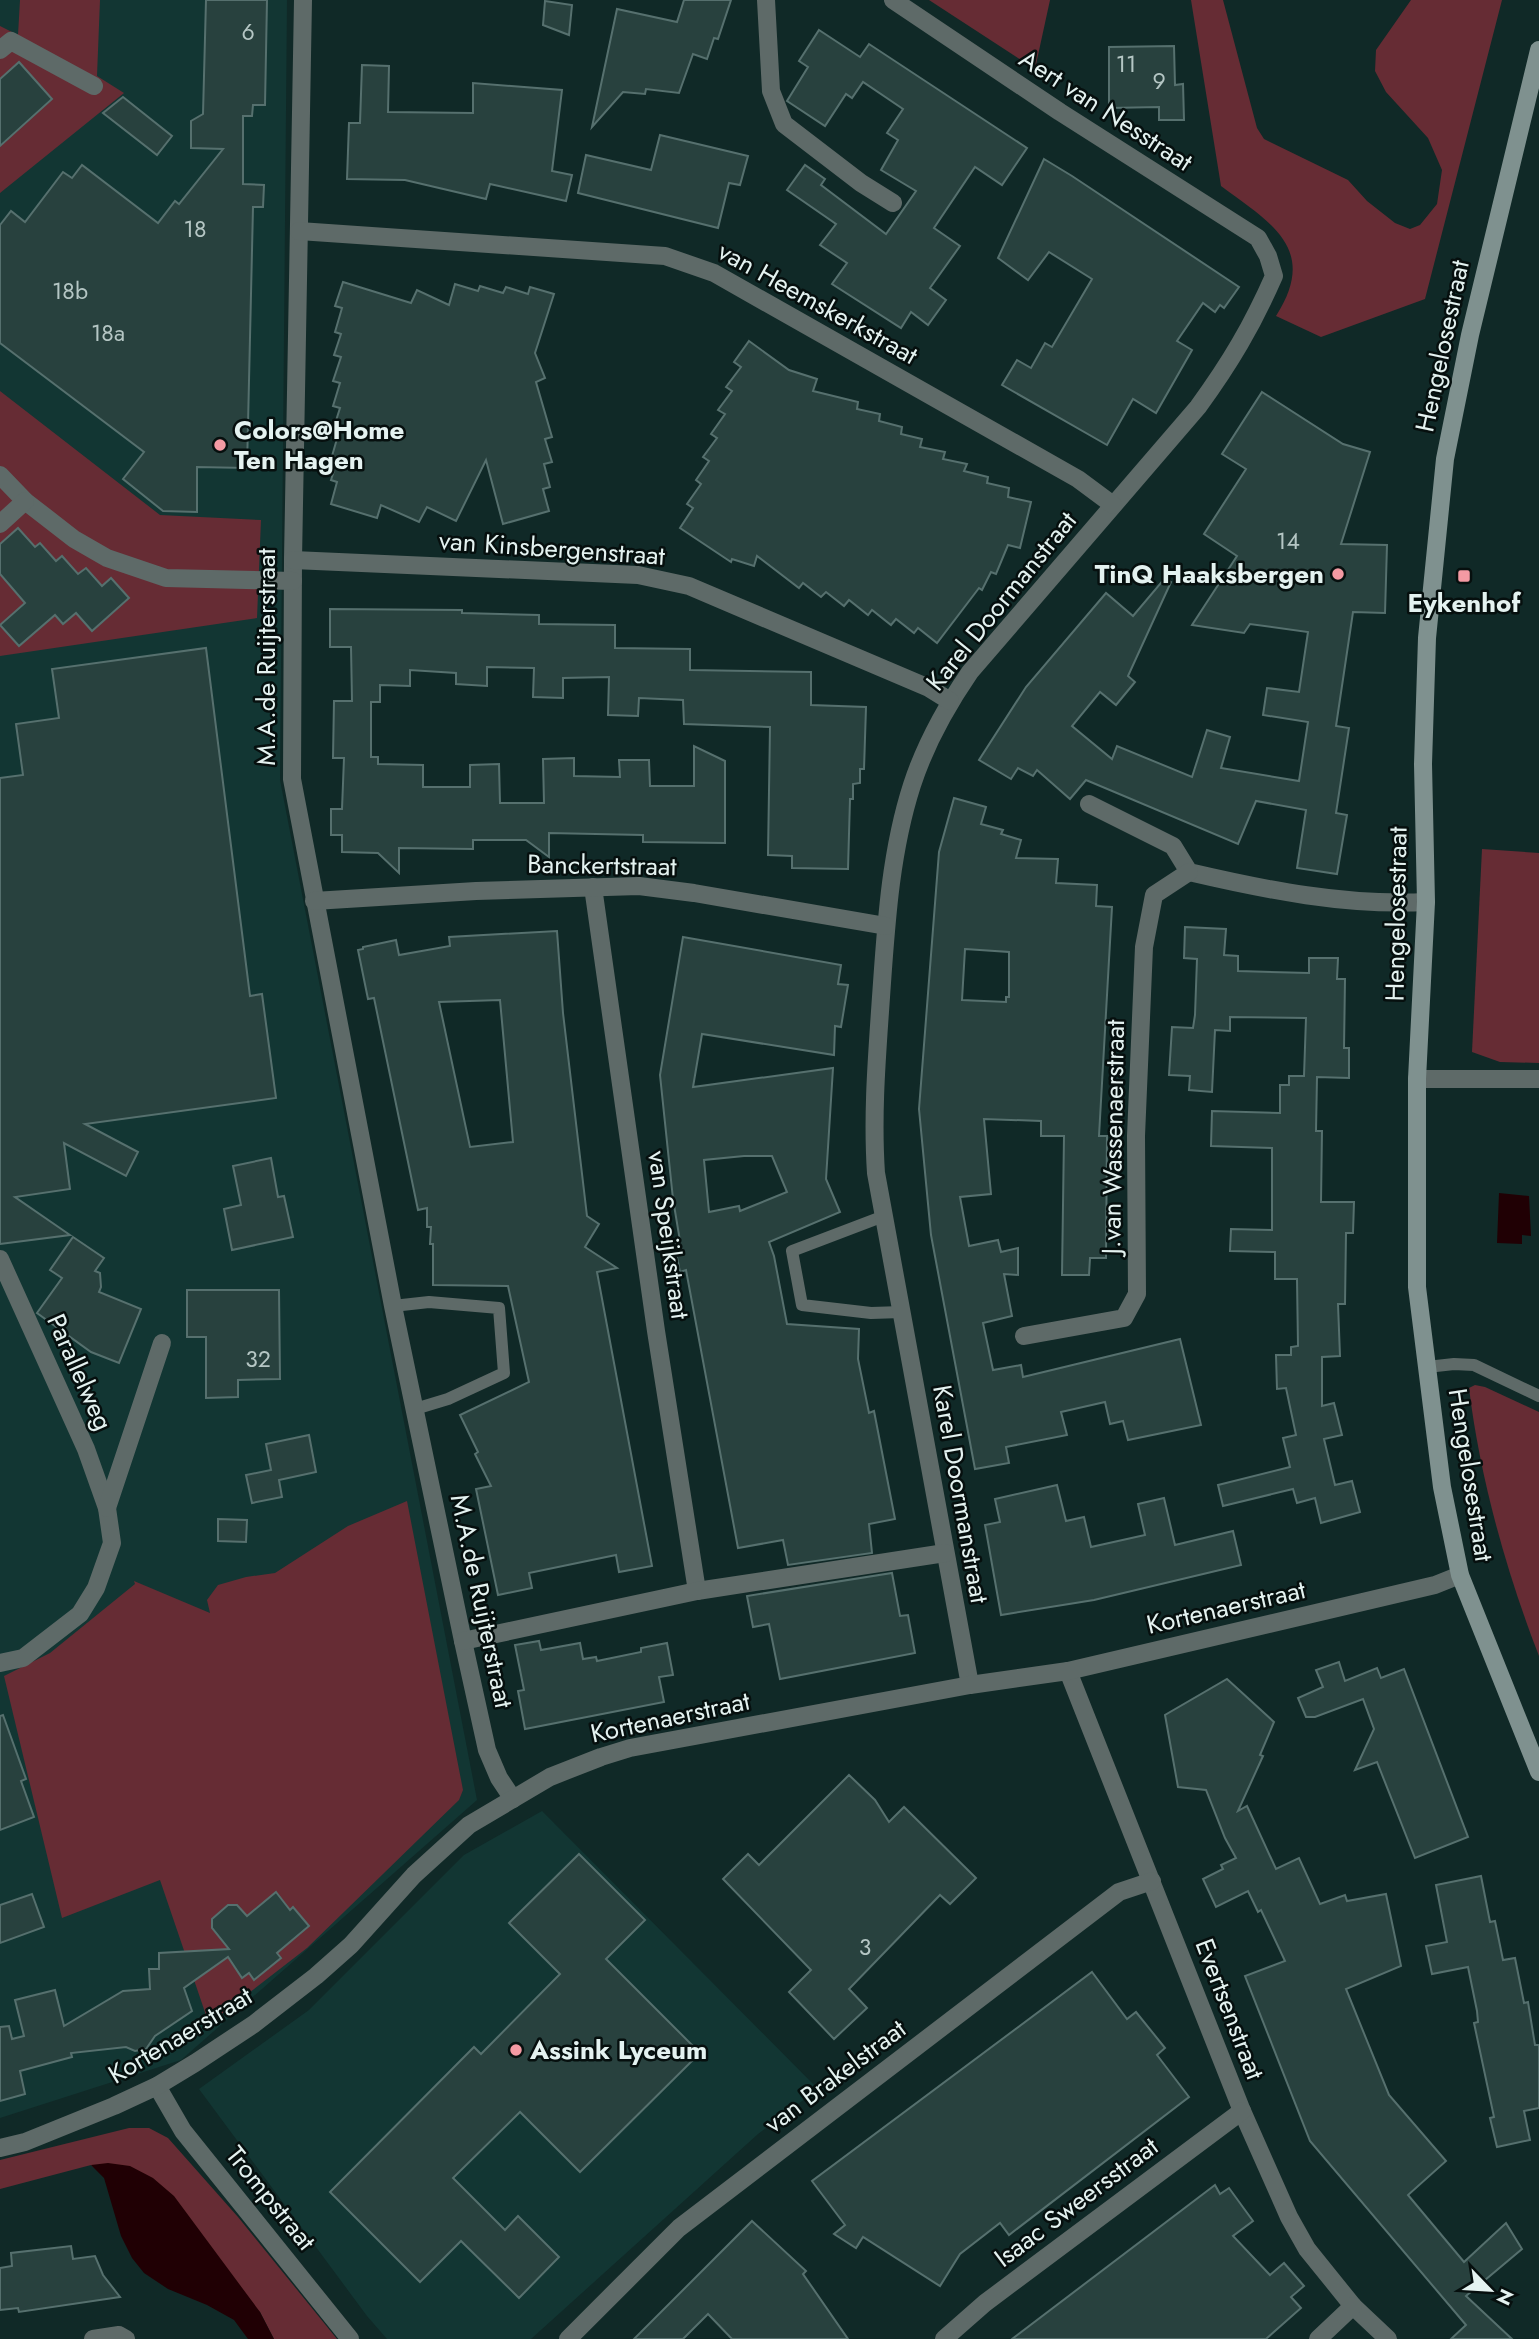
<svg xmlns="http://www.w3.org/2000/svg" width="1539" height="2339" font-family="Jost,sans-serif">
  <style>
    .built { fill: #123633 }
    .green { fill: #662c34 }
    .water { fill: #200004 }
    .building { fill: #28413e; stroke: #56706e; stroke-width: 2; fill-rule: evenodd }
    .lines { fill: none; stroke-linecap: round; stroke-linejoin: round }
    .lane { stroke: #5e6a68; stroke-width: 12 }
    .street { stroke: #5e6a68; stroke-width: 18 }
    .secondary { stroke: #7f918f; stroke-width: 18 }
    .poi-dot { fill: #f49aa3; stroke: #060f0e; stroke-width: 2.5 }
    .labels { text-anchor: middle; stroke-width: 5; stroke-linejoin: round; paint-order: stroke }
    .number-label { font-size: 23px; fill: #b5c6c4 }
    .street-label { font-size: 26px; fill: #e4f2f0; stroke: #060f0e }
    .poi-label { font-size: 26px; font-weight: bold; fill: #e4f2f0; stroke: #060f0e; text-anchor: start }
  </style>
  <rect width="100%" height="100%" fill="#102927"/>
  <g class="built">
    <polygon points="0,0 287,0 280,780 477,1800 181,2060 0,2118"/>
    <polygon points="542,1811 818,2089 758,2134 531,2339 387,2339 367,2316 199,2089 309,2010 464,1855"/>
  </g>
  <g class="green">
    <polygon points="20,0 100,0 97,76 124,93 0,193 0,26 18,35"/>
    <polygon points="929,0 1050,0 1035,69"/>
    <path d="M1191,0H1223L1257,128L1264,139L1348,180L1367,201L1395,223L1410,229L1420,225L1437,204L1442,170L1428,138L1386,92L1375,71L1376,50L1411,0H1502L1425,299L1321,337L1276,316C1319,249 1271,223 1221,186Z"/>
    <polygon points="0,391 160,515 261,520 257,618 0,656"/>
    <polygon points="1482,849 1539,853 1539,1063 1500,1062 1472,1052"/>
    <path d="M1475,1385L1485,1387L1539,1412V1656C1506,1571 1480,1478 1469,1388Z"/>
    <polygon points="407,1501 463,1790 459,1800 307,1948 209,2024 160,1880 62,1918 4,1676 50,1653 135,1584 134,1581 210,1613 207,1600 218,1585 246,1577 275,1573 348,1526"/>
    <polygon points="129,2128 149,2128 168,2138 238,2217 337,2339 274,2339 260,2312 91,2165 0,2189 0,2160"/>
  </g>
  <g class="water">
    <polygon points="1499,1193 1529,1196 1531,1236 1522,1235 1522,1244 1497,1243"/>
    <polygon points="108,2163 130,2166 153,2178 174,2196 260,2312 274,2339 248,2339 234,2320 207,2305 168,2289 144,2273 132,2258 121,2236 104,2178 91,2165"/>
  </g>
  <g class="building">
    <polygon points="206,0 267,0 265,105 253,105 252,116 243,116 243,184 264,185 263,207 253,207 247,468 197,467 197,512 163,511 123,479 144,452 0,343 0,225 11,211 25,222 63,172 72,178 82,165 158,223 175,201 179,204 223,149 191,148 191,121 203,114"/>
    <polygon points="684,0 731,0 718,39 714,38 707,59 693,54 679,93 646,89 645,94 623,92 592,127 617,9 677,22"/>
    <polygon points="545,1 572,5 569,35 543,25"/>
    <polygon points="819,30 860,57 869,44 1027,148 1002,185 975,167 934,228 960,246 930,288 946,300 928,325 911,312 901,328 832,284 847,263 820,245 836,224 787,190 805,165 825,179 821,185 886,234 916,191 881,170 898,140 887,133 903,109 863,82 852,98 846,94 825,126 787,101 808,67 799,61"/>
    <polygon points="1174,46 1175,85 1183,84 1184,120 1159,120 1159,107 1109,108 1109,47"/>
    <polygon points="19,62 52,99 0,146 0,79"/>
    <polygon points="362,65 389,66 388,112 473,113 473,83 562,90 552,171 572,175 566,201 490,184 486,199 405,180 347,179 349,123 360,123"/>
    <polygon points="123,97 172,136 157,155 103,113"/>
    <polygon points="660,135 748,156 740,185 729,183 718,228 578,193 586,155 651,170"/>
    <polygon points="1044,159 1072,176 1239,287 1224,308 1220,305 1215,312 1203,303 1177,341 1192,350 1156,413 1133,399 1107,445 1002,385 1017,360 1031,368 1045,343 1052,347 1092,279 1049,252 1028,280 998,258"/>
    <polygon points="343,282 411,303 417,290 449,305 455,284 478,291 480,286 503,293 506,287 528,294 530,287 554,294 535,353 545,378 536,382 552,437 545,439 552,462 544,464 550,487 543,489 549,511 503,524 486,460 456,521 427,507 419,522 381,505 377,518 331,504 337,482 331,480 338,458 332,456 339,432 333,430 340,408 333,406 340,383 333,381 341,357 334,355 341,334 335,332 342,308 335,306"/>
    <polygon points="749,341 789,370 817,379 813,391 858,402 857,409 880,414 879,421 902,427 901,434 922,439 920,447 945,452 943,459 967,464 964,471 988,477 987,483 1009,488 1008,497 1031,502 1020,548 1008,545 996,574 991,572 982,590 979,588 937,643 918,628 914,633 896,619 891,625 872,610 868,615 849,600 844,606 826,592 821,597 803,583 799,588 757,556 754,566 732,559 731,562 680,528 693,508 687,504 701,484 696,480 709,461 703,457 717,438 711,434 725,414 718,410 732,391 726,387 741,367 734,362"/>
    <polygon points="1262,392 1343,444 1370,452 1341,544 1387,545 1385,613 1353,612 1336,726 1349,728 1336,813 1347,815 1337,874 1297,868 1306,810 1256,801 1238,844 1086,780 1070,799 1037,770 1033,776 1018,768 1011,779 979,760 1026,687 1106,593 1133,616 1165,578 1171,582 1128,676 1135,682 1116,705 1100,692 1072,726 1112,759 1117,746 1192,777 1207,730 1230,737 1221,768 1299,781 1308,722 1263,715 1267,688 1299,692 1308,632 1250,624 1244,633 1192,625 1237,556 1204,534 1246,469 1222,454"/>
    <polygon points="18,528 35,547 40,543 56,561 62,556 78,574 86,568 102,586 111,578 129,598 92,631 76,613 63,624 55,615 19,646 0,625 25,603 0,574 0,544"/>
    <polygon points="330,609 462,610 462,613 539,615 539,624 615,625 615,648 690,649 690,670 811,672 811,705 866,707 864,769 860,769 860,783 853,784 853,799 850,799 848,869 792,868 792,856 768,855 770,727 684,724 683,700 639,698 638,716 608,715 609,677 563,678 563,698 533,697 534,668 487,667 487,686 456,684 456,673 410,670 410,686 380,685 380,702 371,702 371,757 378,757 378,764 423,765 423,787 470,787 470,765 499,764 500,803 544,803 543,759 574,758 574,776 620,777 619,760 649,760 650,786 694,786 694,746 725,761 725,843 643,842 643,835 549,833 549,857 526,840 473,840 473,849 399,848 399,873 378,853 342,852 342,835 331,835 331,809 342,809 344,758 333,758 334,701 352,701 351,647 330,647"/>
    <polygon points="206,648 250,996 262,994 276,1098 85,1124 138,1152 126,1176 64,1143 70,1189 15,1197 70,1235 0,1244 0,778 23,775 16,724 59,718 52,669"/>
    <path d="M954,798L986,807L981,824L1003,830L1001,834L1021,840L1016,858L1058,859L1056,883L1097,885L1096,906L1112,907L1099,1136H1107L1106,1258H1090L1089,1275H1062L1064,1136H1041V1121L984,1119L991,1194L960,1197L969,1246L998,1240L1001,1252L1018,1248V1275L1004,1274L1012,1316L983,1323L993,1370L1021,1365L1023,1377L1180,1339L1201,1425L1128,1440L1123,1421L1110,1424L1105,1402L1061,1412L1067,1435L1006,1447L1009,1463L975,1469L931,1235L919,1109L939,852ZM965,949L1009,952V997H1006V1002L962,1000Z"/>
    <polygon points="1185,927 1226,929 1224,955 1238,956 1238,971 1309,973 1309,958 1338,958 1337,979 1345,979 1344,1048 1349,1048 1349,1078 1317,1077 1316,1131 1322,1131 1321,1202 1354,1202 1353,1233 1346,1233 1345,1304 1338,1304 1340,1356 1322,1357 1322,1406 1334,1403 1342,1435 1324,1439 1335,1485 1352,1481 1360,1512 1321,1523 1315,1498 1297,1503 1293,1489 1223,1506 1218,1485 1290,1467 1283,1438 1296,1435 1286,1388 1277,1389 1276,1355 1291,1355 1291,1347 1298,1346 1297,1279 1275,1279 1275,1252 1230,1251 1231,1229 1272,1230 1272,1148 1211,1146 1212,1111 1280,1113 1280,1085 1289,1085 1289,1076 1304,1076 1306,1018 1230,1017 1230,1031 1215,1030 1212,1092 1189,1090 1190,1076 1169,1075 1172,1027 1193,1028 1195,1015 1197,959 1184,958"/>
    <path d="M557,931L563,1013L587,1216L599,1224L585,1247L617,1268L597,1272L652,1566L619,1572L616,1555L529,1573L532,1588L498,1595L476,1489L491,1486L475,1454L478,1452L460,1415L529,1382L508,1286L433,1285V1244H430L431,1227H427V1208L418,1210L374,998L368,999L358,950L363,949V947L396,940L399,955L450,946L449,937ZM500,1000L513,1142L470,1147L439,1002Z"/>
    <path d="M683,937L841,965L838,984L848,985L841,1027L835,1026L834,1055L702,1034L693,1087L833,1068L826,1179L840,1212L769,1242L774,1256L787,1324L859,1329L858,1359L869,1413L874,1411L895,1519L869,1524L872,1553L788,1565L783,1540L738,1548L686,1270L680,1272L674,1243L680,1241L673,1199L660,1075ZM744,1156H772L787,1192L740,1211L739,1206L709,1212L704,1160Z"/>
    <polygon points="271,1158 278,1197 284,1196 293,1237 232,1250 224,1209 241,1205 233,1166"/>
    <polygon points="73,1237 104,1258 95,1271 100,1273 101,1287 99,1292 141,1309 119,1363 91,1352 37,1313 62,1278 50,1270"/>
    <polygon points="187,1290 279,1290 280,1379 238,1380 238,1397 206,1398 206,1337 187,1337"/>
    <polygon points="309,1435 316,1472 279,1480 282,1497 252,1503 246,1475 271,1470 266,1444"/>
    <polygon points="1057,1485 1066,1521 1084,1517 1091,1547 1145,1535 1138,1504 1164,1498 1175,1545 1233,1531 1241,1565 1094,1600 1001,1615 985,1525 1000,1522 995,1499"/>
    <polygon points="218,1519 247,1520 246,1542 218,1541"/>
    <polygon points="892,1573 900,1616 908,1615 915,1653 780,1679 769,1624 753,1627 747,1596"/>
    <polygon points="539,1641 541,1650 580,1643 583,1659 596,1657 597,1661 641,1652 641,1648 667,1643 673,1675 659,1677 664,1702 525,1729 518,1691 524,1690 515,1645"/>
    <polygon points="1339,1662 1345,1681 1377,1668 1381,1678 1404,1669 1468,1837 1415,1858 1377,1762 1355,1770 1374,1729 1363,1699 1315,1717 1306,1717 1298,1698 1323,1687 1316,1670"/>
    <polygon points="1227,1679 1274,1722 1260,1755 1263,1756 1238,1811 1247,1806 1276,1869 1299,1858 1320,1904 1345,1895 1347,1901 1386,1894 1401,1966 1346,1989 1389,2095 1446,2161 1408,2195 1464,2262 1506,2223 1522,2249 1466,2296 1512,2339 1451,2339 1466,2325 1310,2141 1245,1976 1285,1961 1261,1910 1258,1912 1248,1891 1216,1907 1203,1879 1223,1869 1221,1865 1236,1858 1225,1838 1206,1790 1178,1787 1165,1715"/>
    <polygon points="3,1715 26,1779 21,1781 34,1817 0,1830 0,1716"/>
    <polygon points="849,1775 875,1800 889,1822 904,1807 976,1878 950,1904 940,1895 849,1989 867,2008 834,2039 789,1992 811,1970 723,1879 748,1854 759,1865"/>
    <polygon points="579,1854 645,1920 606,1959 700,2053 580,2172 520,2112 453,2178 505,2230 518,2216 559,2257 519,2298 461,2241 420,2282 330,2192 474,2047 481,2054 560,1974 509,1923"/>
    <polygon points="1481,1876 1490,1922 1495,1921 1503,1960 1515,1958 1524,2003 1528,2002 1535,2045 1539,2045 1539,2108 1524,2111 1530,2140 1497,2147 1490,2118 1494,2117 1474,2023 1478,2022 1477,2011 1468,1967 1432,1974 1426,1946 1447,1942 1436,1885"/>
    <polygon points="276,1892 290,1910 293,1907 309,1926 277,1953 281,1958 254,1980 249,1973 242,1978 228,1957 184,1988 192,2011 155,2036 146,2049 135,2051 126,2047 71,2053 72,2057 20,2071 25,2094 0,2101 0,2027 9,2026 12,2039 24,2036 15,2000 55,1990 64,2026 123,1991 150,1989 149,1969 159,1969 159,1953 229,1949 212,1928 212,1919 228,1905 237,1905 247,1916"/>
    <polygon points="32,1894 44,1927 0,1943 0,1905"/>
    <polygon points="1092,1972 1127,2019 1136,2012 1165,2048 1157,2055 1189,2097 1009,2235 1000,2223 960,2254 940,2286 863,2237 856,2248 834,2234 845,2225 812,2181"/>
    <polygon points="1215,2185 1220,2194 1229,2188 1253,2221 1233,2236 1270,2275 1284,2263 1304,2286 1291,2297 1301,2308 1266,2339 1012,2339"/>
    <polygon points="752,2221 806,2271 803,2274 848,2339 732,2339 708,2314 683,2339 634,2339"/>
    <polygon points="71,2246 73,2259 95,2256 103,2275 120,2297 19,2312 18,2308 0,2310 0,2268 12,2266 11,2253"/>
  </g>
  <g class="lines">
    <g class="lane">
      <polyline points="884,1216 792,1251 802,1305 871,1313 902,1312"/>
      <polyline points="393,1306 429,1302 499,1308 504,1373 448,1399 415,1409"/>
      <polyline points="1427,1367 1454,1364 1474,1365 1539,1396"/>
    </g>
    <g class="street">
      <polyline points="303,0 293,560 292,779 393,1306 463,1641 487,1750 499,1778 513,1799"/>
      <polyline points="766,0 771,91 784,124 861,183 893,203"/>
      <path d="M893,0L1060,112L1258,238L1268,256L1274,276C1252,326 1230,363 1198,407L970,672C946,707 925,745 912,785C890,853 886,926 881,997C877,1056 872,1114 876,1173L970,1685"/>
      <polyline points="0,50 11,41 94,86"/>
      <polyline points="299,231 665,256 714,273 1078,479 1113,505"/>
      <polyline points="0,475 25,501 74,539 107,558 166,578 293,581"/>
      <polyline points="0,524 25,501"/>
      <polyline points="293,560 638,575 689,586 929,688 950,701"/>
      <path d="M1089,804L1173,846L1189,872C1266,890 1346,906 1426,902"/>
      <polyline points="593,887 656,1331 697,1591"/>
      <polyline points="314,901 476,891 639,886 694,893 886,926"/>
      <polyline points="1417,1079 1539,1079"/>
      <polyline points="0,1259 86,1449 107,1508 112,1543 96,1588 80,1614 23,1658 0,1663"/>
      <polyline points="1024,1336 1124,1318 1137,1294 1136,1136 1144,947 1154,895 1189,872"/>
      <polyline points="107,1508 162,1343"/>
      <polyline points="463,1641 697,1591 945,1553"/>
      <polyline points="1068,1671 1242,2111 1289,2217 1307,2249 1353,2306 1388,2339"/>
      <polyline points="157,2086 183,2131 350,2339"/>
      <polyline points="0,2148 25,2142 114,2106 157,2086 195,2063 254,2024 316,1976 351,1945 414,1875 469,1825 550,1777 601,1757 630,1748 970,1685 1068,1671 1435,1585 1460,1575"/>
      <polyline points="93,2339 119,2335 126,2339"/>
      <polyline points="568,2339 679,2228 1119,1892 1152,1881"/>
      <polyline points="944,2339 985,2303 1242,2111"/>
      <polyline points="1318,2339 1353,2306"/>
    </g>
    <polyline class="secondary" points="1539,50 1470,335 1445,459 1427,638 1423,764 1426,902 1417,1079 1417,1287 1442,1487 1460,1575 1539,1772"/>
  </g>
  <g class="poi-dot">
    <circle cx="220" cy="445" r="7"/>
    <circle cx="1338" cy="574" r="7"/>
    <rect x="1457" y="569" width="14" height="14" rx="3.5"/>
    <circle cx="516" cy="2050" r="7"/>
  </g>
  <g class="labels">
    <g class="number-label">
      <text x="248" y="40">6</text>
      <text x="1126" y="72">11</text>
      <text x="1159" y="89">9</text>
      <text x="195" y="237">18</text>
      <text x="70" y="299">18b</text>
      <text x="108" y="341">18a</text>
      <text x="1288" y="549">14</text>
      <text x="258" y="1367">32</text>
      <text x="865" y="1955">3</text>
    </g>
    <g class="street-label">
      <text transform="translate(1106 110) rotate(33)" y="9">Aert van Nesstraat</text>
      <text transform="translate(818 303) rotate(29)" y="9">van Heemskerkstraat</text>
      <text transform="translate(1442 346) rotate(-78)" y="9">Hengelosestraat</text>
      <text transform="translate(552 548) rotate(4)" y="9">van Kinsbergenstraat</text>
      <text transform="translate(1001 601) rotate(-51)" y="9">Karel Doormanstraat</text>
      <text transform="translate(266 657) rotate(-90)" y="9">M.A.de Ruijterstraat</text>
      <text transform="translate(602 865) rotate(1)" y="9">Banckertstraat</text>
      <text transform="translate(1396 914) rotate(-89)" y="9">Hengelosestraat</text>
      <text transform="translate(1113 1137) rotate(-89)" y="9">J.van Wassenaerstraat</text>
      <text transform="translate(669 1235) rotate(82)" y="9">van Speijkstraat</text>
      <text transform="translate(80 1372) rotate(66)" y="9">Parallelweg</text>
      <text transform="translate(1471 1475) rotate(81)" y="9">Hengelosestraat</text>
      <text transform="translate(961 1494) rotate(80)" y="9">Karel Doormanstraat</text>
      <text transform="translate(482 1601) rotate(78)" y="9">M.A.de Ruijterstraat</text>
      <text transform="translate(1226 1607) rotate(-13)" y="9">Kortenaerstraat</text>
      <text transform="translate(670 1717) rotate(-12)" y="9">Kortenaerstraat</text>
      <text transform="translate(1230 2009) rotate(69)" y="9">Evertsenstraat</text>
      <text transform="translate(180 2035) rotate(-31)" y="9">Kortenaerstraat</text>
      <text transform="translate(835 2076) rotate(-37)" y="9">van Brakelstraat</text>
      <text transform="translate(271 2198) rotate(51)" y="9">Trompstraat</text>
      <text transform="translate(1076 2202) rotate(-37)" y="9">Isaac Sweersstraat</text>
    </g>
    <g class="poi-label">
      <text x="234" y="439">Colors@Home<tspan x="234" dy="30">Ten Hagen</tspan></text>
      <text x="1324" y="583" text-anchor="end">TinQ Haaksbergen</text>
      <text x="1464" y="612" text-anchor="middle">Eykenhof</text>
      <text x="530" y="2059">Assink Lyceum</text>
    </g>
  </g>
  <g transform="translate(1490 2290) rotate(115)" stroke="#060f0e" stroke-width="5" paint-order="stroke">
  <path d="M0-5L12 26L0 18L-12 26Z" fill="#e4f2f0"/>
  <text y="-10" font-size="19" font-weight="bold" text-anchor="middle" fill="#e4f2f0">N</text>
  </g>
</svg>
